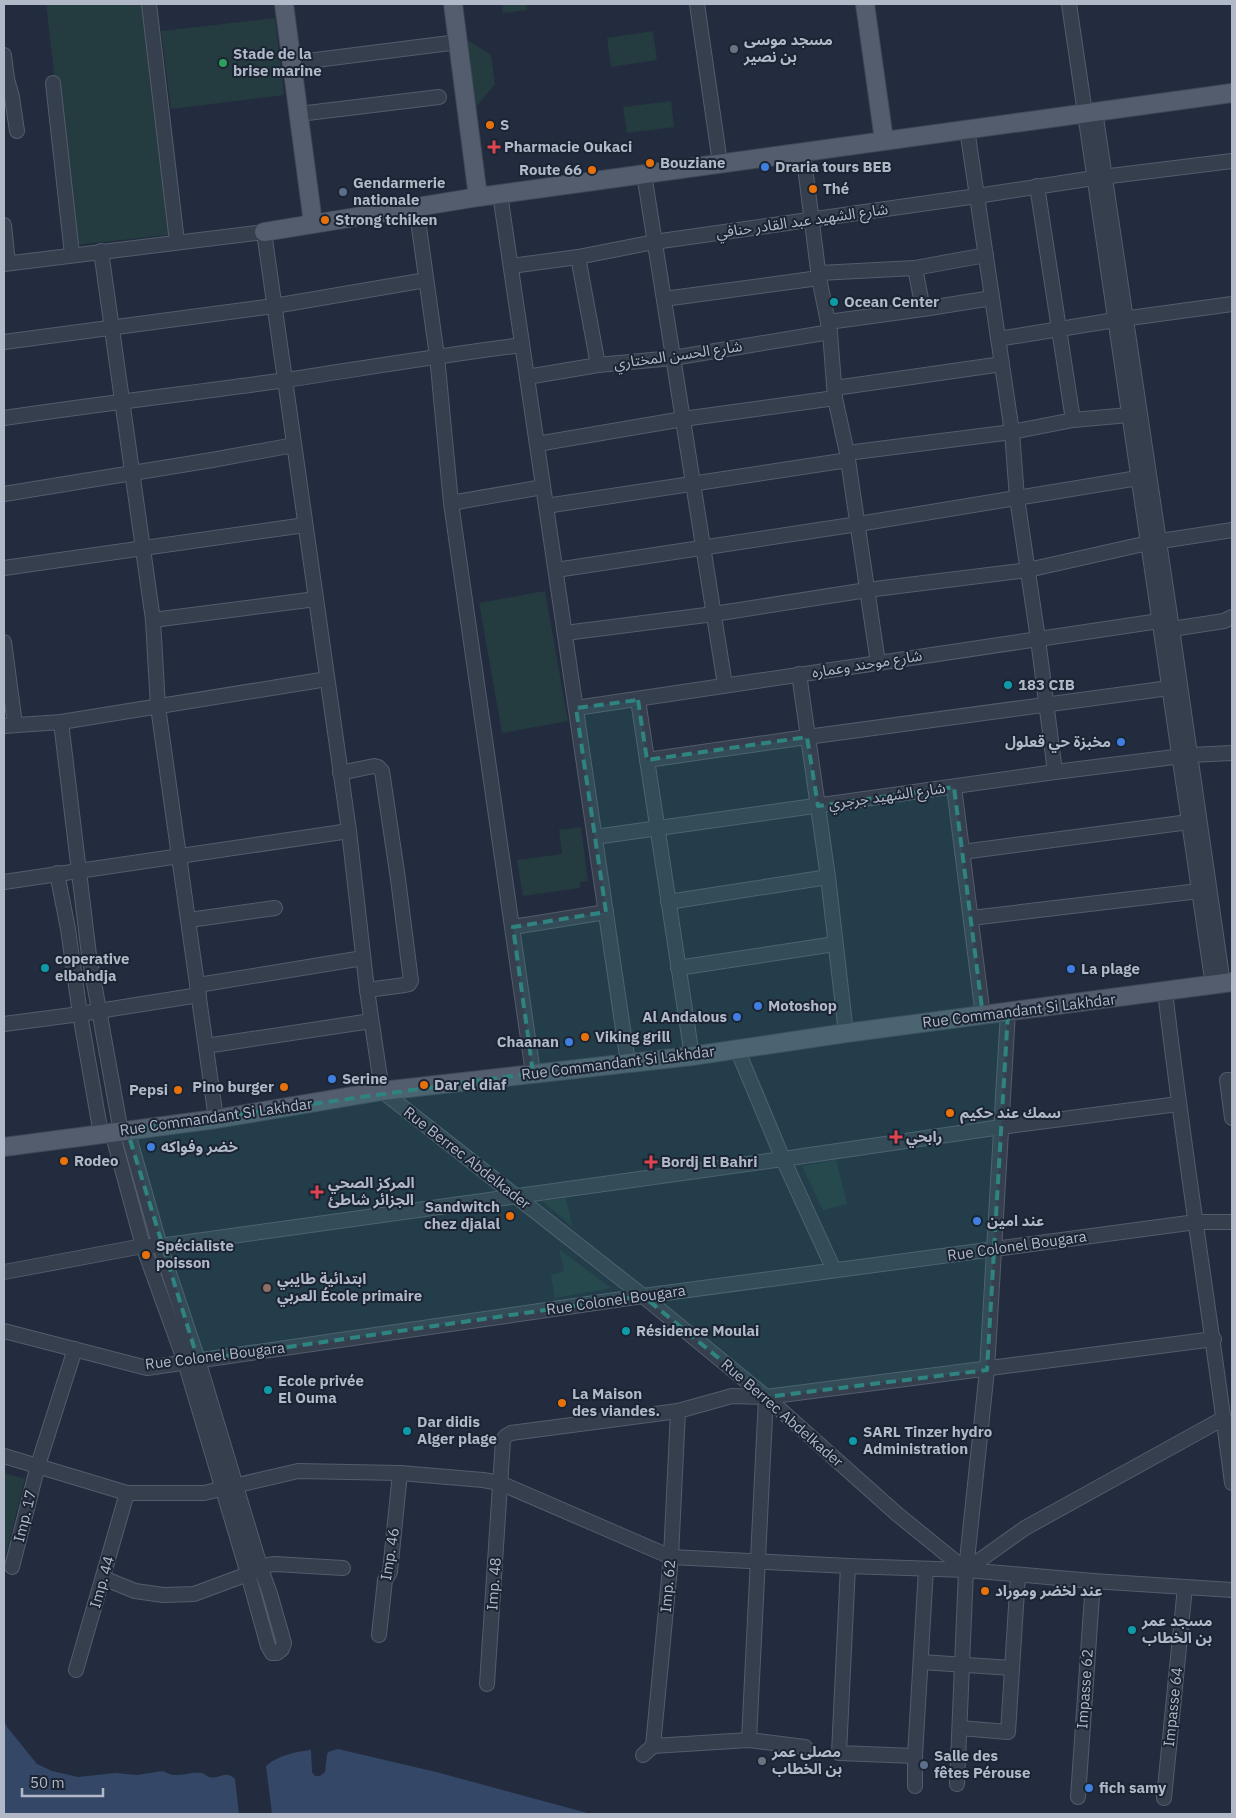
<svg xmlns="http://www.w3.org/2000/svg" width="1236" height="1818" font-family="'IBM Plex Sans','Noto Sans Arabic',sans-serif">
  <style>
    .green { fill: #243b3f }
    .water { fill: #344766 }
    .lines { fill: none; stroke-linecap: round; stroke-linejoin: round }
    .minor-casing { stroke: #545c6c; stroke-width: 16 }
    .major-casing { stroke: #3f4857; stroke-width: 20 }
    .minor { stroke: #363f4e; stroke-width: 14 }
    .major { stroke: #535d6e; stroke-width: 18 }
    .marked { fill: #2f8380; fill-opacity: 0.2; stroke: #2f8380; stroke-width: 4; stroke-dasharray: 10 6; stroke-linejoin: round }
    .worship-dot { fill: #6b7280; stroke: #1b2433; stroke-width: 2 }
    .leisure-dot { fill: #2e9e5b; stroke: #1b2433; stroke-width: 2 }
    .food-dot { fill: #e8710a; stroke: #1b2433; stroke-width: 2 }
    .health-dot { fill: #e0444e; stroke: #1b2433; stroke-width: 2 }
    .shop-dot { fill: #3f7fe0; stroke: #1b2433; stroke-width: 2 }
    .service-dot { fill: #5c6f8a; stroke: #1b2433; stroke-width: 2 }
    .culture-dot { fill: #0f9aa8; stroke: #1b2433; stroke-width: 2 }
    .education-dot { fill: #8d6e63; stroke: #1b2433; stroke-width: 2 }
    .labels { text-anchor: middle; stroke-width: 4; stroke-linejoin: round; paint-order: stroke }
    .poi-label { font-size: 15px; font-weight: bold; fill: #b1b9c9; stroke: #1b2433; text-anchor: start }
    .street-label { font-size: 15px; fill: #b1b9c9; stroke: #1b2433 }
  </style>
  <rect width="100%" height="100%" fill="#222c3e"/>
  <g class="green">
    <polygon points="46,4 143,4 169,235 74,245"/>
    <polygon points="502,4 526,4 527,10 503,13"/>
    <polygon points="275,18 284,95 171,109 161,31"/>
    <polygon points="653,31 657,60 611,67 607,38"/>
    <polygon points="466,39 491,55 495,84 476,107"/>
    <polygon points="671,101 674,127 627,133 623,107"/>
    <polygon points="545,591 568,721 502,733 479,603"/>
    <polygon points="581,827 588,881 580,882 580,888 523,896 517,860 562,854 559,830"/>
    <polygon points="836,1160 847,1204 823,1210 802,1166"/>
    <polygon points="566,1198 572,1226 542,1201"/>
    <polygon points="559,1249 611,1288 555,1298 551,1275 564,1271"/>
    <polygon points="4,1473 25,1479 4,1562"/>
  </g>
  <g class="water">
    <path d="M4,1698V1720L7,1727L37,1764L52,1771L78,1777L115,1773L137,1775L163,1771C178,1780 186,1771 202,1773C204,1773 206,1776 209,1777C218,1780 226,1769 235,1779L239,1814H4Z"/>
    <path d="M338,1749L436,1772L591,1814H272L266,1766C278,1755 295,1752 311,1750L312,1772L315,1776H320L325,1772L327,1755L328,1752Z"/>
  </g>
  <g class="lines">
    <defs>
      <g id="minor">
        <polyline points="149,4 177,242"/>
        <polyline points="697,4 720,163"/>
        <polyline points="1069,4 1211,972 1218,984"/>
        <polyline points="4,55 7,79 4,79"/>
        <polyline points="292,63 458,42"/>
        <polyline points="7,79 12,97 17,131"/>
        <polyline points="53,83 72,254"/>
        <polyline points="1095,111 1172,629 1221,970 1218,984"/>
        <polyline points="299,114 439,97"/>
        <polyline points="967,129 1012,432 1017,498 1038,639 1055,772"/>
        <polyline points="803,151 819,278 830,332 835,398 847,453 878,663"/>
        <polyline points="644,174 725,685"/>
        <polyline points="1037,186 1073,420"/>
        <polyline points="500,194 628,1063"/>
        <polyline points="416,206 437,356 451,503 533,1073"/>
        <polyline points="4,225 8,263"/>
        <polyline points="101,251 153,620 158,707 216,1119"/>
        <polyline points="578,257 598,365"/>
        <polyline points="4,264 264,232 349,831 367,990 382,1091 643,1296 766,1397 897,1514 966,1570"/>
        <polyline points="511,266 578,257 654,242 977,196 1094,178 1232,161"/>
        <polyline points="819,273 915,268 986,255"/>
        <polyline points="664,299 819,278"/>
        <polyline points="923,309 992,298"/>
        <polyline points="828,322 923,309 915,268"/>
        <polyline points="998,339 1115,320 1232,304"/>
        <polyline points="4,342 274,306 426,280"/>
        <polyline points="527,377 598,365 673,358 830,332"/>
        <polyline points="835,388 1002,364"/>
        <path d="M4,418C98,404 192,393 286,380C365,368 443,355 522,345"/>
        <polyline points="537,444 683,419 835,398"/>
        <polyline points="847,453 1012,432 1073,420 1129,415"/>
        <polyline points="4,494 212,460 294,445"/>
        <polyline points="451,503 543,487"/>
        <polyline points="546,506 848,460"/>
        <polyline points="4,568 305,525"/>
        <polyline points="556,570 858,524 1138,478"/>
        <polyline points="153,620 316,599"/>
        <polyline points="1172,629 1224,621 1232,617"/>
        <polyline points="565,633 714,614 867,590 1028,570 1148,543 1232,530"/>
        <polyline points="4,642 15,724"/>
        <polyline points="799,674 828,877 846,1033"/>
        <polyline points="638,700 692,1056"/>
        <polyline points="576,708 1159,621"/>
        <polyline points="61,722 89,955 121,1132"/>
        <polyline points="4,726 61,722 327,679"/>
        <polyline points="647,760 807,737 1169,688"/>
        <polyline points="340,773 374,766 378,767 382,771 398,879 411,981 409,984 405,985 367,990"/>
        <polyline points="954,787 983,1016"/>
        <polyline points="595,837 1055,772 1190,755 1232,753"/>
        <polyline points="962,852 1189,822"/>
        <polyline points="57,873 68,929 80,1014 199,995"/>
        <polyline points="4,882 349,831"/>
        <polyline points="668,902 828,877"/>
        <polyline points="971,918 1199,891"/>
        <polyline points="189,920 275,908"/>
        <polyline points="513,927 606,912"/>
        <polyline points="678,968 835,944"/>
        <polyline points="198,985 363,958"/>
        <path d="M1165,991C1184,1156 1211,1319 1232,1483"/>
        <polyline points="4,1024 80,1014 101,1134"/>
        <polyline points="206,1046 371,1021"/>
        <polyline points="737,1049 783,1159 834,1270"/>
        <polyline points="1232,1080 1227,1080 1232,1118"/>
        <polyline points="112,1132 143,1246 185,1362 248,1574 268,1646 272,1653 277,1653 282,1649 284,1643 270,1594 260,1566 198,1360 160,1246 127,1130"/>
        <polyline points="4,1272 143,1246 160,1246 783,1159 1001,1127 1178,1104"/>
        <polyline points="4,1331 147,1368 643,1296 1196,1222 1232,1222"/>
        <polyline points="4,1456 127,1493 204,1493 298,1471 400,1473 483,1480 500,1483 671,1557 848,1566 966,1570 1093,1581 1232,1590"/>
        <polyline points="848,1566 839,1753 915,1756 926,1569"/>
        <polyline points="12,1567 38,1465 75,1349"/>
        <polyline points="966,1570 1025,1528 1224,1418"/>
        <polyline points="103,1578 135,1591 163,1595 194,1594 248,1574 260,1566 275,1564 343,1568"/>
        <polyline points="379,1635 385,1580 390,1572 400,1473"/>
        <polyline points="921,1662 1012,1668"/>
        <polyline points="76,1670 127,1493"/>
        <polyline points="487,1684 503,1440 506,1436 511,1433 678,1411 732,1396 766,1397 1214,1339"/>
        <polyline points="960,1728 1008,1732 1018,1575"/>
        <polyline points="749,1740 766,1397"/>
        <polyline points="653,1746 749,1740 805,1747"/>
        <polyline points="643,1755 653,1746 671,1557 678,1411"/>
        <polyline points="957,1784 966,1570 987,1370 1008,1012"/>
        <polyline points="915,1786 915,1756"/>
        <polyline points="1078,1797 1093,1581"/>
        <polyline points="1164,1798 1185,1587"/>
      </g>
      <g id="major">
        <polyline points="284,4 313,223"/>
        <polyline points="453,4 478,197"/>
        <polyline points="865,4 884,140"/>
        <polyline points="264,232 478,197 1232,93"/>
        <polyline points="4,1147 216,1119 382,1091 692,1056 846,1033 1232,982"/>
      </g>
    </defs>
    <use href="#minor" class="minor-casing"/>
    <use href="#major" class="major-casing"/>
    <use href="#minor" class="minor"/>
    <use href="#major" class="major"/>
  </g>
  <path class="marked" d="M638,700L647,760L807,737L818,806L954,787L983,1016L1008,1012L987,1370L766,1397L643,1296L198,1360L127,1130L533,1073L513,927L606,912L576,708Z"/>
  <g class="worship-dot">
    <circle cx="734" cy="49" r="5"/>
    <circle cx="762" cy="1761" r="5"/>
  </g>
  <circle class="leisure-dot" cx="223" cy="63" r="5"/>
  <g class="food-dot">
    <circle cx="490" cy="125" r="5"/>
    <circle cx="650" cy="163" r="5"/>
    <circle cx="592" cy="170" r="5"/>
    <circle cx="813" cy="189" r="5"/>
    <circle cx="325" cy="220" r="5"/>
    <circle cx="585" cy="1037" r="5"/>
    <circle cx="424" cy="1085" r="5"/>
    <circle cx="284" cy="1087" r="5"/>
    <circle cx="178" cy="1090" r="5"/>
    <circle cx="950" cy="1113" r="5"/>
    <circle cx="64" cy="1161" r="5"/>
    <circle cx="510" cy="1216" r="5"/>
    <circle cx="146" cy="1255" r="5"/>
    <circle cx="562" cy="1403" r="5"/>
    <circle cx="985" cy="1591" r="5"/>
  </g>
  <g class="health-dot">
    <path d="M491.5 139.5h5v5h5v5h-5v5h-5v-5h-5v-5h5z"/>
    <path d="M893.5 1129.5h5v5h5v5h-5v5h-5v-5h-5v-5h5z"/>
    <path d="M648.5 1154.5h5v5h5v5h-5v5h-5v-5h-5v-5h5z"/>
    <path d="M314.5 1184.5h5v5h5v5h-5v5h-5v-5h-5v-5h5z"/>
  </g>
  <g class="shop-dot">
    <circle cx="765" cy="167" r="5"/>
    <circle cx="1121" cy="742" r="5"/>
    <circle cx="1071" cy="969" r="5"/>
    <circle cx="758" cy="1006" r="5"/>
    <circle cx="737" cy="1017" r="5"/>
    <circle cx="569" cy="1042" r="5"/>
    <circle cx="332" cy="1079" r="5"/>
    <circle cx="151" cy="1147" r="5"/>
    <circle cx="977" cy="1221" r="5"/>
    <circle cx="1089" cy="1788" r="5"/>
  </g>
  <g class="service-dot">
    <circle cx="343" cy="192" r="5"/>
    <circle cx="924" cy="1765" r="5"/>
  </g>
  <g class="culture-dot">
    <circle cx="834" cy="302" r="5"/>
    <circle cx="1008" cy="685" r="5"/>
    <circle cx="45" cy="968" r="5"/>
    <circle cx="626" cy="1331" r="5"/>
    <circle cx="268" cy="1390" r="5"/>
    <circle cx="407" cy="1431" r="5"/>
    <circle cx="853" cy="1441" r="5"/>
    <circle cx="1132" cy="1630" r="5"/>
  </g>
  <circle class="education-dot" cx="267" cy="1288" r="5"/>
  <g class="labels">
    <g class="poi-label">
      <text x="744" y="45">مسجد موسى<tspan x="744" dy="17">بن نصير</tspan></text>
      <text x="233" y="59">Stade de la<tspan x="233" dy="17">brise marine</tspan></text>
      <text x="500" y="130">S</text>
      <text x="504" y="152">Pharmacie Oukaci</text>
      <text x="660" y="168">Bouziane</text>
      <text x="775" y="172">Draria tours BEB</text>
      <text x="582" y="175" text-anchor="end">Route 66</text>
      <text x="353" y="188">Gendarmerie<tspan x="353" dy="17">nationale</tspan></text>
      <text x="823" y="194">Thé</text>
      <text x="335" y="225">Strong tchiken</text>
      <text x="844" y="307">Ocean Center</text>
      <text x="1018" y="690">183 CIB</text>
      <text x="1111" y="747" text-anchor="end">مخبزة حي قعلول</text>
      <text x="55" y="964">coperative<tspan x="55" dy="17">elbahdja</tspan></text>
      <text x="1081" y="974">La plage</text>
      <text x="768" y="1011">Motoshop</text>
      <text x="727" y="1022" text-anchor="end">Al Andalous</text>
      <text x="595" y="1042">Viking grill</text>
      <text x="559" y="1047" text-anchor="end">Chaanan</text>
      <text x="342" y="1084">Serine</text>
      <text x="434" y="1090">Dar el diaf</text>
      <text x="274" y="1092" text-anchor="end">Pino burger</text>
      <text x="168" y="1095" text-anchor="end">Pepsi</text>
      <text x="960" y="1118">سمك عند حكيم</text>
      <text x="906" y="1142">رابحي</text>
      <text x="161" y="1152">خضر وفواكه</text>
      <text x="74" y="1166">Rodeo</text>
      <text x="661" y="1167">Bordj El Bahri</text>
      <text x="328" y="1188">المركز الصحي<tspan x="328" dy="17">الجزائر شاطئ</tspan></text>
      <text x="500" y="1212" text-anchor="end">Sandwitch<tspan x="500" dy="17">chez djalal</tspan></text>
      <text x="987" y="1226">عند امين</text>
      <text x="156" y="1251">Spécialiste<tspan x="156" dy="17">poisson</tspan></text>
      <text x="277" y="1284">ابتدائية طايبي<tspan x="277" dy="17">العربي École primaire</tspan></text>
      <text x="636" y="1336">Résidence Moulai</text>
      <text x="278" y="1386">Ecole privée<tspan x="278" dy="17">El Ouma</tspan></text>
      <text x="572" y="1399">La Maison<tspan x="572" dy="17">des viandes.</tspan></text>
      <text x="417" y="1427">Dar didis<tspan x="417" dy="17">Alger plage</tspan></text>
      <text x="863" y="1437">SARL Tinzer hydro<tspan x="863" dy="17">Administration</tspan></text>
      <text x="995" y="1596">عند لخضر وموراد</text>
      <text x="1142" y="1626">مسجد عمر<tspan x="1142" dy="17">بن الخطاب</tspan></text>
      <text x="772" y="1757">مصلى عمر<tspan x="772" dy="17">بن الخطاب</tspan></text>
      <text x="934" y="1761">Salle des<tspan x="934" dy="17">fêtes Pérouse</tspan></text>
      <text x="1099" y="1793">fich samy</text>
    </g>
    <g class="street-label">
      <text transform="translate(802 221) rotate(-8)" y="5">شارع الشهيد عبد القادر حنافي</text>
      <text transform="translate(678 355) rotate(-8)" y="5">شارع الحسن المختاري</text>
      <text transform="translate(867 664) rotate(-9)" y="5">شارع موحند وعماره</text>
      <text transform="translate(887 796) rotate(-8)" y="5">شارع الشهيد جرجري</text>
      <text transform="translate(1019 1011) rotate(-7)" y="5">Rue Commandant Si Lakhdar</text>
      <text transform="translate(618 1063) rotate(-7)" y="5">Rue Commandant Si Lakhdar</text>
      <text transform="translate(216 1117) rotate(-8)" y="5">Rue Commandant Si Lakhdar</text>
      <text transform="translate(467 1158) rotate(38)" y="5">Rue Berrec Abdelkader</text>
      <text transform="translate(1017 1246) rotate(-8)" y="5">Rue Colonel Bougara</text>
      <text transform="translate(616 1300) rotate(-8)" y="5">Rue Colonel Bougara</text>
      <text transform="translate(215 1356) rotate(-7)" y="5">Rue Colonel Bougara</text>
      <text transform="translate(782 1413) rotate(41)" y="5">Rue Berrec Abdelkader</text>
      <text transform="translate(25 1516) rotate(-76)" y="5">Imp. 17</text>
      <text transform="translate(390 1554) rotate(-81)" y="5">Imp. 46</text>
      <text transform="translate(102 1582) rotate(-74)" y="5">Imp. 44</text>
      <text transform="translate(494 1584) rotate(-86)" y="5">Imp. 48</text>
      <text transform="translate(668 1586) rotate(-85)" y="5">Imp. 62</text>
      <text transform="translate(1085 1689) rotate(-86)" y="5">Impasse 62</text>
      <text transform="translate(1173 1707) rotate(-84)" y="5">Impasse 64</text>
    </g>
  </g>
  <rect width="1236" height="1818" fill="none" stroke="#b1b9c9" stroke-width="10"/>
  <path d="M22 1788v8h81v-8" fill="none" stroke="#b1b9c9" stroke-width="2.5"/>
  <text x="30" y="1788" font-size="15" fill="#b1b9c9" stroke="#1b2433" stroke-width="4" paint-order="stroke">50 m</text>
</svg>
